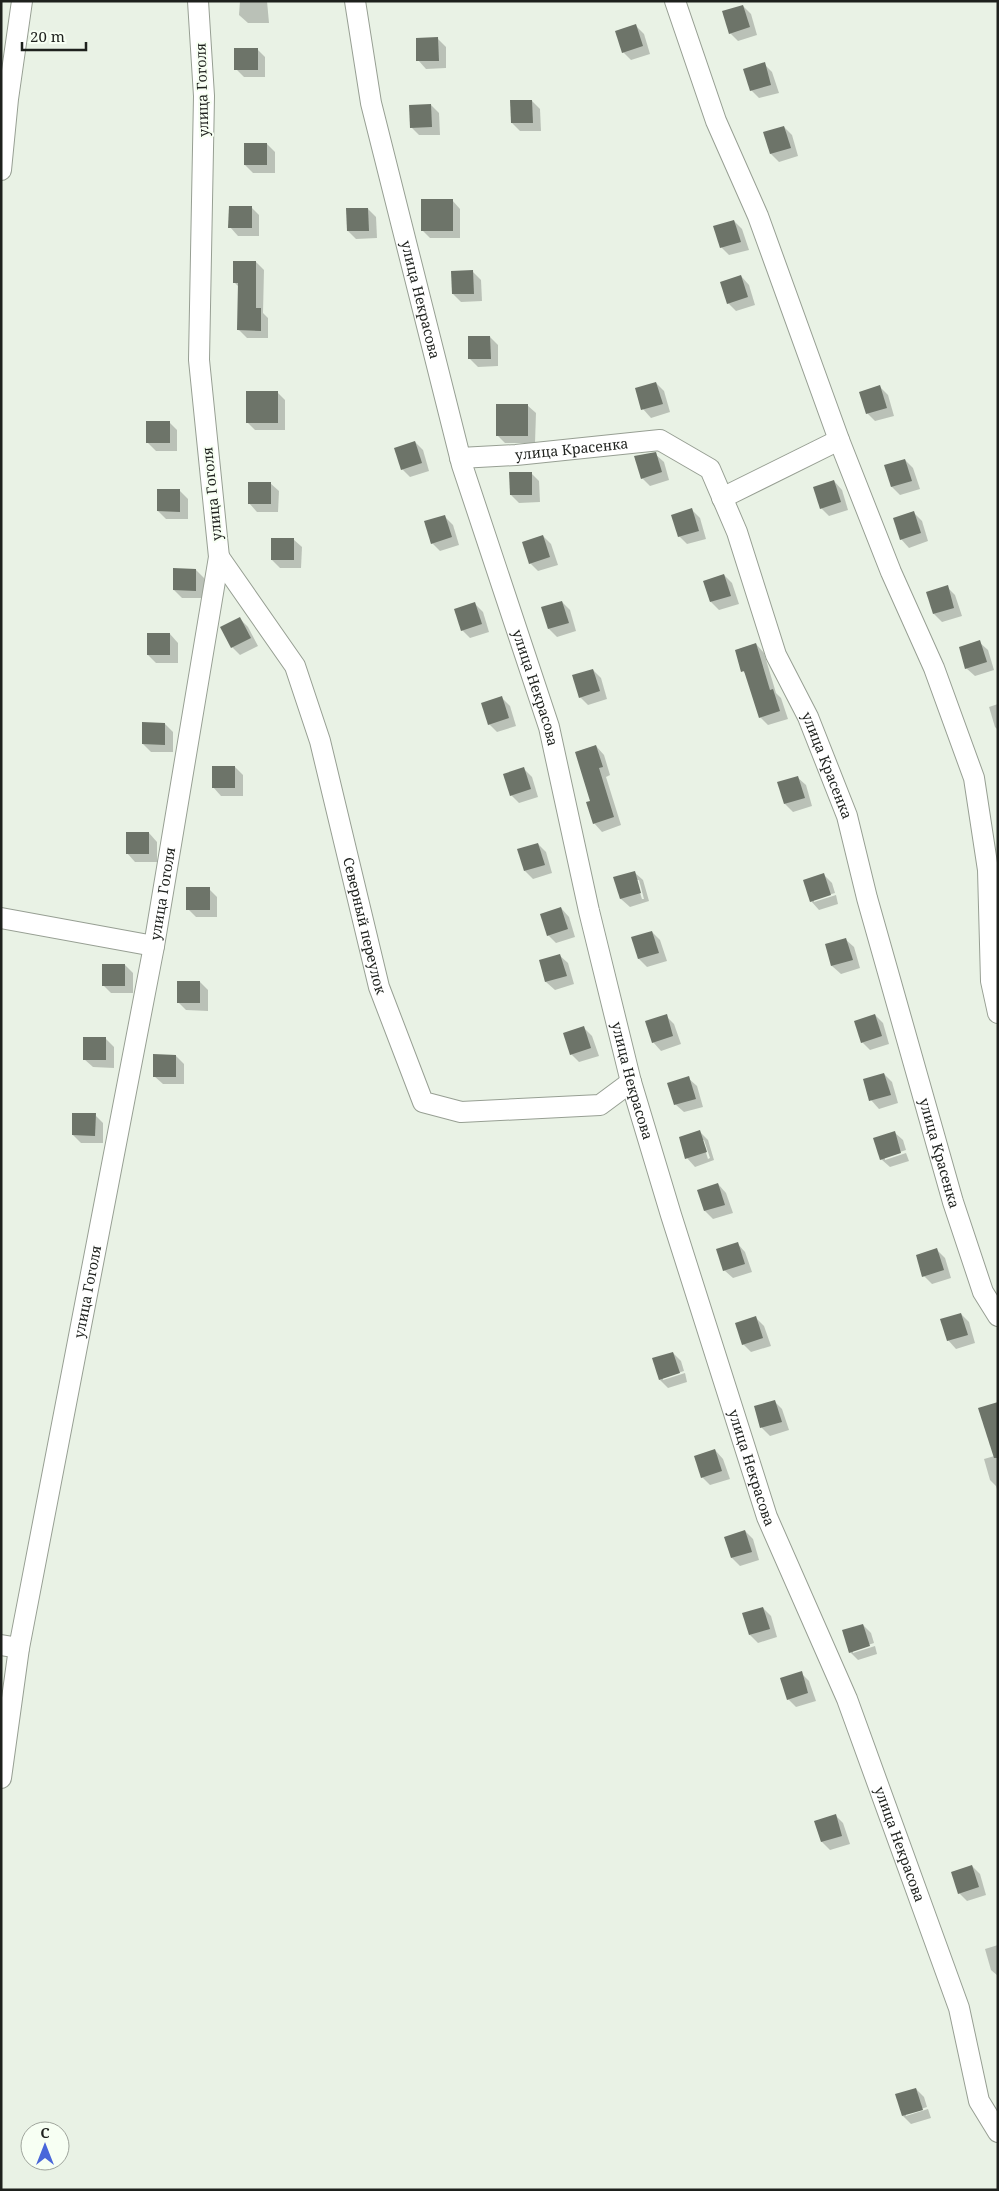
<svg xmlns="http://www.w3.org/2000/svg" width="999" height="2191" font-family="'Noto Serif',serif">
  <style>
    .shadow { fill: #0003; fill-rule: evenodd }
    .building { fill: #6d7469 }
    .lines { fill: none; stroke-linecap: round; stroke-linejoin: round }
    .minor-casing { stroke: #979f93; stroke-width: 22 }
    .minor { stroke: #fff; stroke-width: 20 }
    .labels { text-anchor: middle; stroke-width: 4; stroke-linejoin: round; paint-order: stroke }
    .street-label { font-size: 14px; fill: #1e211d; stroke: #f7fff3 }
  </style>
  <rect width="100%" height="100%" fill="#e9f2e5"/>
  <g class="shadow">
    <polygon points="240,1 267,1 269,23 248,23 239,15"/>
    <polygon points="743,6 751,14 757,35 738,41 730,33"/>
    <polygon points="636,26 644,34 650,54 631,60 623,52"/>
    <polygon points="438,39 446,47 446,68 426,69 418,60"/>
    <polygon points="257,49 265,57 265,77 244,77 236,69"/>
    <polygon points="764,64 772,72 779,93 759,98 751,90"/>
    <polygon points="532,101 540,109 541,131 520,131 512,123"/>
    <polygon points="431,105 439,113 440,135 419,135 411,127"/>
    <polygon points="784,127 792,135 798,156 779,162 771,154 765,133"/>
    <polygon points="267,144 275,152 275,173 253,173 245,165"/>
    <polygon points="452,200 460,209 460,238 430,238 422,230"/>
    <polygon points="251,207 259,215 259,236 238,236 230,227"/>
    <polygon points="368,209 376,217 377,238 356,239 348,231"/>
    <polygon points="734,221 742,229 749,250 729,255 721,247"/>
    <polygon points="256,262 264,270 263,313 268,318 268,338 247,338 239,330 239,287 234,282"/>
    <polygon points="473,272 481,280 482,301 461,302 453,294"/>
    <polygon points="741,276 749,285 755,305 736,311 728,303"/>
    <polygon points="490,337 498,345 498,366 478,367 470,359"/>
    <polygon points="656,383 664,391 670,412 651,418 643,409"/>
    <polygon points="880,387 888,395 894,416 875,421 867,413"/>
    <polygon points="277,392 285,400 285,430 255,430 247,422"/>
    <polygon points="527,405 536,413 535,443 505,443 497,435"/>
    <polygon points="169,422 177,430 177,451 156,451 148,443"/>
    <polygon points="415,442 423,450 429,471 410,477 402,469"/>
    <polygon points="655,454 664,462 669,480 650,486 642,478"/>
    <polygon points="905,460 913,468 920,489 900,495 892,487 886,466"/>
    <polygon points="531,473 539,481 540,502 519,503 511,495"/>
    <polygon points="834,481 842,490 848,510 829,516 821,508"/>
    <polygon points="270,483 279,491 278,512 257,512 249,503"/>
    <polygon points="179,490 188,499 188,519 166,519 158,511"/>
    <polygon points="692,510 700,518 706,539 687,544 679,536"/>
    <polygon points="914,513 922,521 928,541 909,548 901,539"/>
    <polygon points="445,517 453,525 459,545 440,551 432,543"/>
    <polygon points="543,536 551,544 558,565 538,571 530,563"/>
    <polygon points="293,539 302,547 301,568 280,568 272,560"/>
    <polygon points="196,570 204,578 204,598 182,598 174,590"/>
    <polygon points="724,575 732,583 739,604 719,610 711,602"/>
    <polygon points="947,587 955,595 962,616 942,622 934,614"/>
    <polygon points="562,602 570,610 576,631 557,637 549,629"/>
    <polygon points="475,604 483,612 489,632 470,638 462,630"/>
    <polygon points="240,619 248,627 258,646 240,655 232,647"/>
    <polygon points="170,634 178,643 178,663 156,663 148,655"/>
    <polygon points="979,642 988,650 994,670 975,676 966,668"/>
    <polygon points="756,644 764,653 776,693 781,698 788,719 768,725 760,717 747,676 743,671"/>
    <polygon points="593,670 601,678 607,699 588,705 580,697"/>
    <polygon points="502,698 510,706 516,726 497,732 489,724"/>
    <polygon points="998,704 998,730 995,727 989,707"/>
    <polygon points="165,724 173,732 173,752 151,752 143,744"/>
    <polygon points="596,746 604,755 610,775 606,777 621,825 602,832 594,823 592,801"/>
    <polygon points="235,767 243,775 243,796 221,796 213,787"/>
    <polygon points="524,769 532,777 538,797 519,803 511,795"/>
    <polygon points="797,777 806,785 812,806 793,812 785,804"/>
    <polygon points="149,833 157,842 157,862 135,862 127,853"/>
    <polygon points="538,844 546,852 552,873 533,879 525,871"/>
    <path d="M634,872L643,880L649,901L630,907L621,899L615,878ZM636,880H639L644,899H642Z"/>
    <polygon points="824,875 832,883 835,893 814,899 814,902 836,895 838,904 819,910 811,901"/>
    <polygon points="209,889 217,897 217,917 196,917 188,909"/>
    <polygon points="561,908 569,917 575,937 556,943 548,935"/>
    <polygon points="652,932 660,940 667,961 647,967 639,959 633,938"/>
    <polygon points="845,939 854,947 860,968 841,974 832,966 826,945"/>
    <polygon points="559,955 568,963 574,984 555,990 546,982 540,961"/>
    <polygon points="125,965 133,973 133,993 111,993 103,985"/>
    <polygon points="200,982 208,990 208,1011 186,1010 178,1002"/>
    <polygon points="875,1015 883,1023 889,1044 870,1050 862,1042"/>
    <polygon points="666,1016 674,1024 681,1044 661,1051 653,1042"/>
    <polygon points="584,1028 592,1036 599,1056 579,1062 571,1054"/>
    <polygon points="106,1039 114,1047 114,1068 93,1067 84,1059"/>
    <polygon points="176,1056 184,1064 184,1084 163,1084 154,1076"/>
    <polygon points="884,1074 892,1082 898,1103 879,1109 871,1100"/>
    <polygon points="688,1078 697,1086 703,1107 684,1112 675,1104"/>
    <polygon points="95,1115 103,1123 103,1143 81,1143 73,1135"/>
    <path d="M700,1132L708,1140L714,1160L695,1167L687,1158ZM702,1140H704L710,1158L708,1159Z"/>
    <polygon points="894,1132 903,1140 906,1150 885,1157 885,1160 906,1153 909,1161 890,1167 881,1159"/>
    <polygon points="718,1184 726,1193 733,1213 713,1219 705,1211 699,1190"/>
    <polygon points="737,1243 745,1252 752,1272 733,1278 724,1270"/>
    <polygon points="937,1250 945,1258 951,1278 932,1284 924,1276"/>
    <polygon points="961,1314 969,1322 975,1343 956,1349 948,1340"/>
    <polygon points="756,1318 764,1326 771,1346 751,1352 743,1344"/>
    <polygon points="673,1353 681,1361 684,1371 663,1378 663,1380 685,1373 687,1382 668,1388 660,1380"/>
    <polygon points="774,1401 782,1409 789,1430 770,1436 762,1428 755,1407"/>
    <polygon points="715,1450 723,1459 730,1479 710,1485 702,1477"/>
    <polygon points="998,1455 998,1492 996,1486 990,1480 984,1459"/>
    <polygon points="745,1531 753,1539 759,1560 740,1566 732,1558"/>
    <polygon points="763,1608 771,1616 777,1637 758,1643 750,1635"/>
    <polygon points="863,1625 871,1633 874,1643 853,1650 853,1653 875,1646 877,1654 858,1660 850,1652"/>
    <polygon points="801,1673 809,1681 816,1701 796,1707 788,1699"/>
    <polygon points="835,1815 843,1823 850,1844 830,1850 822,1842 816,1821"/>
    <polygon points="972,1866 980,1874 986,1895 967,1901 959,1893"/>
    <polygon points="998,1945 998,1976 991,1970 985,1949"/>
    <polygon points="916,2089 924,2097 927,2107 906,2114 906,2116 928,2109 931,2118 911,2124 903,2116"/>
  </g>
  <g class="building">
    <polygon points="743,5 750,27 729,34 722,11"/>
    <polygon points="636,24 643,46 622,53 615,31"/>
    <polygon points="438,37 439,61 416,61 416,38"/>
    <rect x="234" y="48" width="24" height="22"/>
    <polygon points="765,62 771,85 750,91 743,69"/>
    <polygon points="510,100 532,100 533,123 511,123"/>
    <polygon points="431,104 432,127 410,128 409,105"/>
    <polygon points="784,126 791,148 770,154 763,132"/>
    <rect x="244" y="143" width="23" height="22"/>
    <rect x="421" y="199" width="32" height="32"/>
    <polygon points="229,206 252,206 252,228 228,228"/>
    <polygon points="346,208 368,208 369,231 347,231"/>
    <polygon points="734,220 741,242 720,248 713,226"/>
    <polygon points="233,261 256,261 256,308 261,308 261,331 237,330 238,283 233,283"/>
    <polygon points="473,270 474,294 452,294 451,271"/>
    <polygon points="741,275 748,297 727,304 720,282"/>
    <polygon points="468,336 490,336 491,359 468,359"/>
    <polygon points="656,382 663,404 641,410 635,388"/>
    <polygon points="880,385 887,408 866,414 859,392"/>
    <rect x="246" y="391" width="32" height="32"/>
    <rect x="496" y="404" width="32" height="32"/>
    <rect x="146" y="421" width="24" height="22"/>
    <polygon points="415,441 422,463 401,470 394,448"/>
    <polygon points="656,452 662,472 641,479 634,456"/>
    <polygon points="905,459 912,481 891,487 884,465"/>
    <polygon points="509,472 532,472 532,495 510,495"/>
    <polygon points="834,480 841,502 820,509 813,487"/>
    <rect x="248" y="482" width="23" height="22"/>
    <polygon points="157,489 180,489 180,512 157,511"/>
    <polygon points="692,508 699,531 678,537 671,515"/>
    <polygon points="914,511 921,533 900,540 893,518"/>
    <polygon points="445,515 452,537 431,544 424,521"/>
    <polygon points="543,535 550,557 529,564 522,542"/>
    <rect x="271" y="538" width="23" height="22"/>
    <polygon points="173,568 196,569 196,591 173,590"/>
    <polygon points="724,574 731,596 710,602 703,581"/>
    <polygon points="948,585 954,608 933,614 926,592"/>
    <polygon points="562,601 569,623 548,629 541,607"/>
    <polygon points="475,602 482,624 461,631 454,609"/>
    <polygon points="240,617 251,638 231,648 220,627"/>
    <rect x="147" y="633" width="23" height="22"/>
    <polygon points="980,640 987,662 965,669 959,647"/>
    <polygon points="756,643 770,690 773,689 780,711 759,718 744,671 741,672 735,650"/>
    <polygon points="593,669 600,691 579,698 572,675"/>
    <polygon points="502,696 509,718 488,725 481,703"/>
    <polygon points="142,722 165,723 165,745 142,744"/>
    <polygon points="596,745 603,767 599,768 614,817 593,824 586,802 590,801 575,752"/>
    <rect x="212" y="766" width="23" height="22"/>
    <polygon points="524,767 531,789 510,796 503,774"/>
    <polygon points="798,776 805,798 784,804 777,782"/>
    <rect x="126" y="832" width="23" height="22"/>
    <polygon points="538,843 545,865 524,871 517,849"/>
    <polygon points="635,871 641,893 620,899 613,877"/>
    <polygon points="824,873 831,895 810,902 803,880"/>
    <rect x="186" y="887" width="24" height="23"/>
    <polygon points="561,907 568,929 547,936 540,914"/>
    <polygon points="652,931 659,953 638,959 631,937"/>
    <polygon points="846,938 853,960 831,966 825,944"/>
    <polygon points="560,954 567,976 545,982 539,960"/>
    <rect x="102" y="964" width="23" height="22"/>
    <rect x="177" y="981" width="23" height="22"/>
    <polygon points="667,1014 673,1036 652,1043 645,1021"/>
    <polygon points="875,1014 882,1036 861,1043 854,1021"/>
    <polygon points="584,1026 591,1048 570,1055 563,1033"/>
    <rect x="83" y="1037" width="23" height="23"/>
    <polygon points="153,1054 176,1055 176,1077 153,1077"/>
    <polygon points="884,1073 891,1095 869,1101 863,1079"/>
    <polygon points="689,1076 696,1099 674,1105 667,1083"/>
    <polygon points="72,1113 96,1113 95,1136 72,1135"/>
    <polygon points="700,1130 707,1152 685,1159 679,1137"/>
    <polygon points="895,1131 901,1153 880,1160 873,1138"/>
    <polygon points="718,1183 725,1205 704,1211 697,1190"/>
    <polygon points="738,1242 745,1264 723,1271 716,1249"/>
    <polygon points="937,1248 944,1270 922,1277 916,1255"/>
    <polygon points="961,1313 968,1335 947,1341 940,1319"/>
    <polygon points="756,1316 763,1338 742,1345 735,1323"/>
    <polygon points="673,1352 680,1373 659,1380 652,1358"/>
    <polygon points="775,1400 782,1422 760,1428 754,1406"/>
    <polygon points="998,1402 998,1458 994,1458 978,1408"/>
    <polygon points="715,1449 722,1471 701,1478 694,1456"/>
    <polygon points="745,1530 752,1552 731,1558 724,1537"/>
    <polygon points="763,1607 770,1629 749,1635 742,1613"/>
    <polygon points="863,1624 870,1646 849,1653 842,1630"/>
    <polygon points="802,1671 808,1693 787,1700 780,1678"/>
    <polygon points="836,1814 842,1836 821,1842 814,1821"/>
    <polygon points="972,1865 979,1887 958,1894 951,1872"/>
    <polygon points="916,2088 923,2110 902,2116 895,2094"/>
  </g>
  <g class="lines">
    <defs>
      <g id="minor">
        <path id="s1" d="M355,1L371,103L462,465L549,727L589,911L631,1082L671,1215L767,1517L847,1699L959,2008L979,2101L998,2132"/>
        <polyline points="675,1 716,121 758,216 839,440 891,572 934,668 974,778 988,870 991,981 998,1013"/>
        <polyline points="1,170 8,99 22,1"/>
        <path id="s2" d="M460,458L516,455L660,440L710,469L737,532L776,655L808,717L847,816L867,898L953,1202L983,1292L998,1316"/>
        <polyline points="722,498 839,440"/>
        <path id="s3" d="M219,557L295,666L320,741L379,987L423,1102L461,1112L600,1105L631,1082"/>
        <polyline points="1,918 154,946"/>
        <polyline points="1,1645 19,1648"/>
        <path id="s4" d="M1,1778L19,1648L154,946L219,557L199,360L204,96L198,1"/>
      </g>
    </defs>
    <use href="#minor" class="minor-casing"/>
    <use href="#minor" class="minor"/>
  </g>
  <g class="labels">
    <g class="street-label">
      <text transform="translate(202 90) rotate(-92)" y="5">улица Гоголя</text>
      <text dy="5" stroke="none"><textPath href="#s1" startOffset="306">улица Некрасова</textPath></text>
      <text dy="5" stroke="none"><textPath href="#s2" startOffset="112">улица Красенка</textPath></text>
      <text transform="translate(212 494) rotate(-96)" y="5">улица Гоголя</text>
      <text dy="5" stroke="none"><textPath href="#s1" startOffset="711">улица Некрасова</textPath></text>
      <text dy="5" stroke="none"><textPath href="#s2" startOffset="578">улица Красенка</textPath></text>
      <text dy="5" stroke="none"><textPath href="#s4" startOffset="899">улица Гоголя</textPath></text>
      <text dy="5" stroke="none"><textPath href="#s3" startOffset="402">Северный переулок</textPath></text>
      <text dy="5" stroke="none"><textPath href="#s1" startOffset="1116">улица Некрасова</textPath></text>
      <text dy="5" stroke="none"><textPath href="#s2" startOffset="982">улица Красенка</textPath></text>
      <text dy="5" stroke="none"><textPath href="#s4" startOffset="494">улица Гоголя</textPath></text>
      <text dy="5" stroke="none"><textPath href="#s1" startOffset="1521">улица Некрасова</textPath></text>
      <text dy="5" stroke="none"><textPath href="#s1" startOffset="1926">улица Некрасова</textPath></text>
    </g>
  </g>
  <rect width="999" height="2191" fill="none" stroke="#1e211d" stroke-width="5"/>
  <g transform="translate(45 2146)"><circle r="24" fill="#f7fff3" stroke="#a0a69d"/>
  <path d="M0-4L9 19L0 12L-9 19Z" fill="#4866da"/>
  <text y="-8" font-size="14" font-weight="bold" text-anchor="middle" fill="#1e211d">С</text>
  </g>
  <path d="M22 42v8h64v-8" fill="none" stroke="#1e211d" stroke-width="2.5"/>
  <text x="30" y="42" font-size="15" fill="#1e211d" stroke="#f7fff3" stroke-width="4" paint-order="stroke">20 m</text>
</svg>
